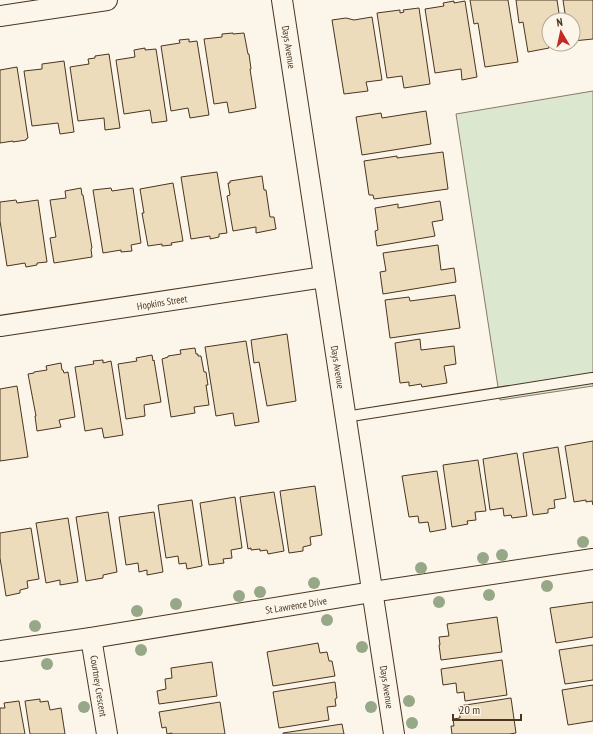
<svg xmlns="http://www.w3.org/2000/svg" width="593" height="734" font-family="'PT Sans Narrow',sans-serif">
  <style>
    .green { fill: #dce7d0; stroke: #887966 }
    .building { fill: #ecdcbc; stroke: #4a3520 }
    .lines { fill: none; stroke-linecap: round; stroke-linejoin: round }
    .service-casing { stroke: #4a3520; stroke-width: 12 }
    .minor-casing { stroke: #4a3520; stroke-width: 22 }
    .service { stroke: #fbf6e9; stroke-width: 10 }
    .minor { stroke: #fbf6e9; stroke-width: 20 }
    .tree { fill: #96a887 }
    .labels { text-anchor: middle; stroke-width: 3; stroke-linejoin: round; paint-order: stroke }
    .street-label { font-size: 10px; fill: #4a3520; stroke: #fbf6e9 }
  </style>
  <rect width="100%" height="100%" fill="#fbf6e9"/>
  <polygon class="green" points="593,91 593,386 500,400 456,114"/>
  <g class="building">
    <polygon points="470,0 508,0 518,62 485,67 478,23 474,24"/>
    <polygon points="516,0 557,0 560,20 549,20 549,38 548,38 549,48 528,52 523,22 519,23"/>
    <polygon points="563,0 593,0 593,39 573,41 573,20 566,20"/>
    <polygon points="454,1 454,3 465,1 477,77 462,80 461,69 435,73 425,9 444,6 443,3"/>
    <polygon points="419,8 430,84 404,88 402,76 387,78 377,13 400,10 400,13 404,12 403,10"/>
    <polygon points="372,17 382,80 366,82 368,91 344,94 332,20 346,18 354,20"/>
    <polygon points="233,33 233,34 244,33 248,54 249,54 251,69 250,69 256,108 229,113 227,102 214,104 204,39 222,37 222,34"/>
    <polygon points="189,39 189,42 197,41 209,115 190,118 188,108 171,111 161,46 180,43 179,40"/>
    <polygon points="145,48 145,50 156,49 167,121 152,123 150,110 124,114 116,60 135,57 134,50"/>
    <polygon points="109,54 120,128 105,130 104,118 78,121 70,67 89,64 88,59 95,58 95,56"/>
    <polygon points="64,61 74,132 60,134 58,123 32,126 24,71 42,69 42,64"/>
    <polygon points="17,67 28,138 26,139 26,140 13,142 13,141 0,143 0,70"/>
    <polygon points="426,111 431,144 362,155 356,117 381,113 382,118"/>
    <polygon points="443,152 448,189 374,199 373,195 369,195 364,161 397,156 397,158"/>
    <polygon points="217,172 227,233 219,234 219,237 210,239 210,236 191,239 181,177"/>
    <polygon points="262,176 264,190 266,190 270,217 274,217 276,229 256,233 256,227 233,231 227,196 230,195 228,183 230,183 230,181"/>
    <polygon points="173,183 183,241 171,243 172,245 162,246 162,244 148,246 142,213 144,213 140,189"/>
    <polygon points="81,188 82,195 83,195 92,248 91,249 92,257 54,263 50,238 56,237 50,200 66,198 65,191"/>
    <polygon points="111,188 112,191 133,188 141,243 131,245 132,251 121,252 121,250 103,253 93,190"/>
    <polygon points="16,200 17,203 38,200 47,262 37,263 37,265 26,267 25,263 7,266 0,221 0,202"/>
    <polygon points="440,201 443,220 432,222 435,236 377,246 375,231 378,230 375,208 398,204 398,208"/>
    <polygon points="438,245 441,270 454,268 456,282 383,294 380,272 386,271 383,253"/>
    <polygon points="455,295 460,328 390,338 385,300 409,297 410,301"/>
    <polygon points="287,334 296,401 267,406 259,362 254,363 251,340"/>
    <polygon points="420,339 421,350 454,346 456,364 444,366 447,383 422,387 421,384 409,386 409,382 400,383 395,343"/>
    <polygon points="246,341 259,422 235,426 233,413 216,416 205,347"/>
    <polygon points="195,348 196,354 198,354 198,356 201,356 204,372 206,372 208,385 206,385 209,405 194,407 195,413 171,417 162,359 168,357 168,356 181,354 180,350"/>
    <polygon points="152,355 153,361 154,360 161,402 144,405 145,416 126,419 118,364 137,361 136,358"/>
    <polygon points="103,360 103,363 111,361 123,435 104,438 102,428 85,431 75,367 94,364 93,361"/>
    <polygon points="61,363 62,370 63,370 64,373 68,372 75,417 59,420 61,427 37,431 35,416 36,416 28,374 34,373 34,372 47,370 46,366"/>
    <polygon points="17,386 28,457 0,461 0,389"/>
    <polygon points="593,441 593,505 592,501 586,502 586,500 574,502 565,446"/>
    <polygon points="558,447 566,498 554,500 555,508 548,509 548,513 533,515 523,453"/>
    <polygon points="517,453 527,516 512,518 511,515 504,516 503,508 490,510 483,459"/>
    <polygon points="478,460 486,511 475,512 476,520 467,521 468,524 452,527 443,465"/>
    <polygon points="437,471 446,529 430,532 428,522 419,523 418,516 409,517 402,476"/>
    <polygon points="315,486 322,535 310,537 311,545 303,547 303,551 289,553 280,491"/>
    <polygon points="274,492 284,551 268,554 267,550 260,551 260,549 251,550 251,548 248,549 240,497"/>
    <polygon points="235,497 242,548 231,550 232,558 223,559 224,563 209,565 200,503"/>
    <polygon points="192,500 202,566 187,569 186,563 179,564 178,556 166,558 158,505"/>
    <polygon points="108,512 117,572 103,575 103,578 86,581 76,517"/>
    <polygon points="154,512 163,572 147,575 147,570 139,572 138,563 126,565 119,517"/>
    <polygon points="68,518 78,582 60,585 60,580 46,583 36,523"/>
    <polygon points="31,528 39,579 27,581 28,588 20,590 20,593 6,596 0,558 0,533"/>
    <polygon points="593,602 593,637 556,643 550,608"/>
    <polygon points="497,617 502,652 441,660 439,645 440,645 439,637 449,636 447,624"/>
    <polygon points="318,643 320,653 327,652 329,661 332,661 335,676 273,686 267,652"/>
    <polygon points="593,645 593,680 565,684 559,650"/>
    <polygon points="502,660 507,695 465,701 464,692 457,693 456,683 443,685 441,669"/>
    <polygon points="212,662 217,696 159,704 157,691 166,689 165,679 172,678 171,668"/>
    <polygon points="335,682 337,698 335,699 336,706 327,707 329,720 279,728 273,692"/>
    <polygon points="593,685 593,721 568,725 562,690"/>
    <polygon points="511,698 516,733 509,734 452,734 451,726 454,726 453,719 460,718 459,706"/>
    <polygon points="40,699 40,702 48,701 50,710 61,708 65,734 30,734 25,701"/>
    <polygon points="19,701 25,734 0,734 0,708 5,708 4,703"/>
    <polygon points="220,702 225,734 172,734 172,733 167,734 166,727 162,728 159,712"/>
    <polygon points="342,724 344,734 283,734 283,733"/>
  </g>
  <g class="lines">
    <defs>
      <polyline id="service" points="345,417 592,378"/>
      <g id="minor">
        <polyline points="282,0 394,734"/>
        <polyline points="0,16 107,0"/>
        <polyline points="0,326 324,277"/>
        <polyline points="91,638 107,734"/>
        <polyline points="0,651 91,638 372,592 593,559"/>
      </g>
    </defs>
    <use href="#service" class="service-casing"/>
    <use href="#minor" class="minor-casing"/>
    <use href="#service" class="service"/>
    <use href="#minor" class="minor"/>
  </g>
  <g class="tree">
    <circle cx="583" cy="542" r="6"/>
    <circle cx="502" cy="555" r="6"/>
    <circle cx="483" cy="558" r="6"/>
    <circle cx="421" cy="568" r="6"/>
    <circle cx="314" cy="583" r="6"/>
    <circle cx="547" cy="586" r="6"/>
    <circle cx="260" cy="592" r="6"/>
    <circle cx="489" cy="595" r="6"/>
    <circle cx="239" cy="596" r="6"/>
    <circle cx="439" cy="602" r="6"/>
    <circle cx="176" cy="604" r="6"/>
    <circle cx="137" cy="611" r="6"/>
    <circle cx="327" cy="620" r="6"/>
    <circle cx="35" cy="626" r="6"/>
    <circle cx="362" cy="647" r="6"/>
    <circle cx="141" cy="650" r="6"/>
    <circle cx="47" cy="664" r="6"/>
    <circle cx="409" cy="701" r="6"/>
    <circle cx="84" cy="707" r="6"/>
    <circle cx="371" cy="707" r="6"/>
    <circle cx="412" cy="723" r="6"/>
  </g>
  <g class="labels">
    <g class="street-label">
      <text transform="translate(289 47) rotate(81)" y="4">Days Avenue</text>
      <text transform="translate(162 302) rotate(-9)" y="4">Hopkins Street</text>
      <text transform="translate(338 367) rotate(81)" y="4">Days Avenue</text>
      <text transform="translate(296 605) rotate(-9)" y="4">St Lawrence Drive</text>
      <text transform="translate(99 686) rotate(81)" y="4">Courtney Crescent</text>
      <text transform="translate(387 687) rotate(81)" y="4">Days Avenue</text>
    </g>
  </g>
  <g transform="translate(561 32) rotate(351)"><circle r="19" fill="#fbf6e9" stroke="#b4a999"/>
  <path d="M0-3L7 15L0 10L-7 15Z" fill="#c62828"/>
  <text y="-6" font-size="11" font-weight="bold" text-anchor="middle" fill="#4a3520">N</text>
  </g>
  <path d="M453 714v6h68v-6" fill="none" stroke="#4a3520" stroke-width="2"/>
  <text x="459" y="714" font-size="12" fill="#4a3520" stroke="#fbf6e9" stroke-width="3" paint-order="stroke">20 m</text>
</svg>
